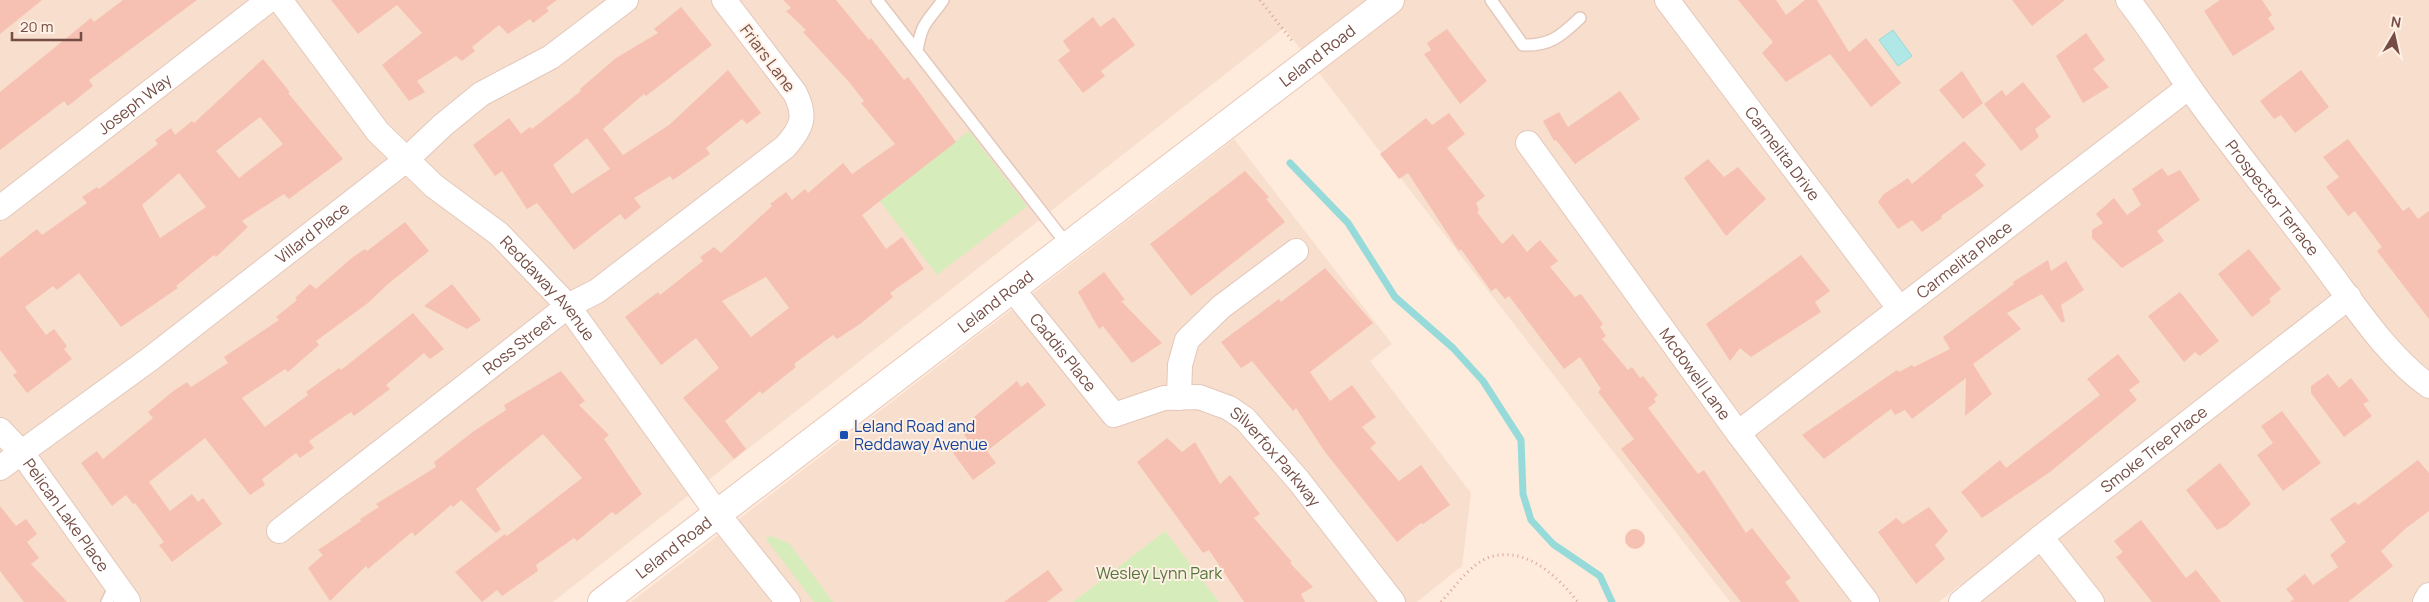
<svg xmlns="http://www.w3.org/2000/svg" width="2429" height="602" font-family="Manrope,sans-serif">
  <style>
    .residential { fill: #f8decd }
    .green { fill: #d7ecbb }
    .water { fill: #b0e8e7; stroke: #96dbda }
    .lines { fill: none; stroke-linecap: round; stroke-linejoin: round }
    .stream { stroke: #96dbda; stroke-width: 7 }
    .building { fill: #f6c1b2; fill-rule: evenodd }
    .lane-casing { stroke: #e4c7bb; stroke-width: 14 }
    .street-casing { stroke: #e4c7bb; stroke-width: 26 }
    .secondary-casing { stroke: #eac7b8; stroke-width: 30 }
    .path { stroke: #daa596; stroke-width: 3; stroke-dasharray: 1 4; stroke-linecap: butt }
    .lane { stroke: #fff; stroke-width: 11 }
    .street { stroke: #fff; stroke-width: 24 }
    .secondary { stroke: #fff; stroke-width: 28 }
    .transit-dot { fill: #1a4fb4; stroke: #fff0e5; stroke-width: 2 }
    .labels { text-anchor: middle; stroke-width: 4; stroke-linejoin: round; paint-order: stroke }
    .street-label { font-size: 16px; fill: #754d44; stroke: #fff0e5 }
    .transit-label { font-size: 16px; fill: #164399; stroke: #fff0e5; text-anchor: start }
    .park-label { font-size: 16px; fill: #557639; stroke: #fff0e5 }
  </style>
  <rect width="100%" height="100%" fill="#feebdc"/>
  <g class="residential">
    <polygon points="0,0 2429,0 2429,602 1973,602 1960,585 1939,602 1730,602 1284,28 553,602 0,602"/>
    <polygon points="1234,139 1392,344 1370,361 1471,493 1462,566 1417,602 1219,602 1165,531 1073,602 631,602"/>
  </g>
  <g class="green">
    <polygon points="969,131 1027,206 937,275 879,200"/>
    <polygon points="1165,531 1219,602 1073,602"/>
    <polygon points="771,536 789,543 833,602 814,602 766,539"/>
  </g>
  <polygon class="water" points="1893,30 1912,56 1898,66 1879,40"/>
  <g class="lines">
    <polyline class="stream" points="1290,163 1348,223 1395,297 1453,348 1483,381 1521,440 1523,494 1531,520 1553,544 1600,576 1612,602"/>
  </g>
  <g class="building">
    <polygon points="0,0 42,0 0,34"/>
    <polygon points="123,0 197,0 89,80 93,86 68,106 64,101 0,150 0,92 91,18 94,22"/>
    <polygon points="331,0 557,0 546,8 549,11 533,23 530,19 508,34 499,25 472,47 475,51 462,61 456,56 417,81 425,92 409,101 382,65 422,33 397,5 358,34"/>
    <path d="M783,0H836L869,40L871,38L904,80L908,77L956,142L862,215L886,249L902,237L924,269L890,293L893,297L860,324L837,339L833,335L794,364L796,367L762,394L760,391L725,421L746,449L734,459L683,398L719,368L696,338L661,365L625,317L658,292L660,295L703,261L700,257L714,247L721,253L772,206L770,204L786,192L792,200L805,189L808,193L843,163L852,174L895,144L861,103L864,101L850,83L803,32L806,30L786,11L791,8ZM766,277L789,308L751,337L722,301Z"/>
    <polygon points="1738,0 1776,0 1786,15 1805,0 1817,0 1849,52 1866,38 1901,83 1871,107 1830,54 1786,82 1762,53 1773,42"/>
    <polygon points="2012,0 2065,0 2032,26"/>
    <polygon points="2220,0 2262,0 2272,15 2268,18 2275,29 2233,56 2204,11"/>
    <path d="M681,7L712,45L646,96L644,94L603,129L623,155L669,125L728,70L761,113L747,124L742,119L706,148L710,154L673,180L670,176L634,198L641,207L625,220L620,214L574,250L537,203L527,209L502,171L495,176L473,145L509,118L521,134L530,127L532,129L581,91L580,89L616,58L658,33L654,29ZM587,138L610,169L572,194L553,165Z"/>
    <polygon points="1093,17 1100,27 1114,17 1135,45 1101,71 1105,76 1083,93 1058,60 1070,51 1063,41"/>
    <polygon points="1447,29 1487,81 1460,104 1424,54 1431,50 1427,43"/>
    <polygon points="2086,33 2105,60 2093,69 2109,87 2083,103 2056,56"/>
    <path d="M263,59L290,92L288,93L343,159L289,199L284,194L242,221L248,227L216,257L214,255L176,286L178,288L121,327L79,273L57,290L53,286L25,307L46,335L54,329L67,346L64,349L72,359L27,393L13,375L17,372L0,350V258L37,229L42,235L87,203L82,197L97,187L99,189L158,144L155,140L171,128L175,135L192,121L194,123ZM260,117L283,144L239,178L216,151ZM179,173L206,207L160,238L142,205Z"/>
    <polygon points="2301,70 2329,107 2295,133 2281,115 2274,119 2260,101"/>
    <polygon points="1962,71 1983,103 1963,119 1939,90"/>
    <polygon points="2023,82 2051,117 2035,129 2039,137 2021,151 1984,104 2002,90 2006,96"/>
    <polygon points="1620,91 1640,119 1575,164 1556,140 1554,141 1543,121 1559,112 1568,127"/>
    <polygon points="1449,113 1465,134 1447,148 1485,196 1476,203 1479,210 1477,212 1502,244 1513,234 1527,252 1540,240 1558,261 1550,267 1575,297 1581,294 1603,324 1600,327 1606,336 1602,339 1628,370 1632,367 1640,378 1643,376 1658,395 1654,399 1656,402 1648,408 1698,474 1704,470 1746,533 1752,528 1791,578 1785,582 1800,602 1741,602 1621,449 1634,439 1598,392 1601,389 1580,357 1564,369 1509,296 1505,299 1496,288 1491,291 1461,249 1459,251 1408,173 1399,179 1380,154 1426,118 1432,125"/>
    <polygon points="2348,139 2403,211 2409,207 2418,219 2429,211 2429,319 2377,251 2382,247 2355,211 2348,216 2326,187 2339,177 2323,157"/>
    <polygon points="1964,141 1986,165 1975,175 1984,186 1941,216 1942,218 1922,232 1912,220 1898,229 1878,202 1884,194 1908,178 1912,184"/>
    <polygon points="1708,159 1724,177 1738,167 1766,199 1726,236 1684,178"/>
    <polygon points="2162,168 2168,176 2180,170 2200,200 2157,231 2164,241 2122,268 2092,238 2092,230 2103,223 2096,214 2114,198 2127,215 2141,205 2132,189"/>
    <polygon points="1245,171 1269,197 1266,199 1285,222 1191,296 1150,244"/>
    <polygon points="405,222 429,251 388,284 368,303 316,341 319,345 288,372 285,369 242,398 265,427 308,395 306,392 339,368 341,370 413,313 444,349 430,359 424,353 386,385 390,389 354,416 351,412 309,441 314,448 300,458 296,453 262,479 265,485 250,495 205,438 149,482 170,511 192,494 198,502 203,498 222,524 172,562 159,545 164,542 135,503 133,504 126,495 112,506 81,463 97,451 103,459 153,418 148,412 172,392 187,382 191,387 228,363 224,357 279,320 276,317 297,300 295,298 310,284 316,289 353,257 365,249 367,251"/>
    <polygon points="2249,249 2281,289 2269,299 2271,302 2252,317 2218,274"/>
    <polygon points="1801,255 1830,291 1815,302 1821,312 1751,357 1740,348 1730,361 1706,324"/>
    <polygon points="2048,260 2051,271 2066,261 2084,290 2061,305 2065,321 2062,323 2042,294 2007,313 2021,329 1973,364 1992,394 1965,416 1966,378 1912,419 1905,410 1895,415 1891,409 1824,459 1802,435 1897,370 1899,372 1912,365 1914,367 1950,349 1943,337 2014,284 2013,282"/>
    <polygon points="1325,268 1373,323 1310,372 1330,401 1352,385 1376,417 1362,427 1376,443 1370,448 1399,481 1421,465 1450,505 1423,524 1421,523 1397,542 1325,452 1296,408 1293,411 1252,361 1241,368 1221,342 1279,299 1281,302"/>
    <polygon points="1104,272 1125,300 1121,301 1162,343 1132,363 1103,326 1099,329 1078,292"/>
    <polygon points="452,284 481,320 467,329 424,306"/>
    <polygon points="2180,292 2219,341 2200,356 2195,352 2184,362 2148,316"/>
    <polygon points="2118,354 2140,382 2129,390 2137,400 2050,472 1982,518 1961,492 2000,460 2006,468 2100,395 2087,379"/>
    <polygon points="561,371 585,401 579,405 609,435 604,439 642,494 616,515 612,512 577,541 574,538 536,565 538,571 502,596 497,590 482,602 455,572 505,534 507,536 582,478 543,434 476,489 501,529 496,533 461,500 453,507 451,505 415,536 412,532 368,569 366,566 330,601 308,568 323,555 318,550 361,521 360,519 379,507 376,504 436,467 434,462 474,431 506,410 504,405"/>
    <polygon points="2328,374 2339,388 2351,378 2369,401 2363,404 2372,416 2344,437 2311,393 2311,386"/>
    <polygon points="1017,381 1021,387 1028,382 1046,405 987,451 996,463 973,480 953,453 968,440 963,433 977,421 974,417"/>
    <polygon points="2282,411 2321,463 2283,491 2257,455 2273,443 2261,426"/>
    <polygon points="1167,438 1182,452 1195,442 1220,484 1230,475 1260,514 1254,518 1292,562 1290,563 1313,587 1301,594 1305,602 1244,602 1209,550 1203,553 1137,462"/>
    <polygon points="2418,460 2429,473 2429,511 2405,529 2381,551 2393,566 2348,602 2290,602 2294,599 2286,589 2305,574 2313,585 2338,567 2330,555 2346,542 2330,519 2355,502 2358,505"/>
    <polygon points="2220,463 2251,504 2226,526 2217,530 2186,490"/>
    <polygon points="0,506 16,526 26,519 37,534 27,542 39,558 31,564 67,602 24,602 0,571"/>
    <polygon points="1929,507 1948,531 1935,545 1945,559 1916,584 1878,532 1896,518 1903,524"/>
    <polygon points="2141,520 2186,578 2196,570 2221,602 2152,602 2116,557 2123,552 2114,541"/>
    <circle cx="1635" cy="539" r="10"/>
    <polygon points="1048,570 1063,590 1047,602 1004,602"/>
  </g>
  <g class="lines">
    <defs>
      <g id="lane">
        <polyline points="877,0 1069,247"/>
        <path d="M1491,0L1523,45C1550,46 1561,36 1580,18"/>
        <path d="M917,51C922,21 927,23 943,0"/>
        <polyline points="107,602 116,583"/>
      </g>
      <g id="street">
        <path id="s1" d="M280,0L378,132L434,186L499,234L568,306L717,513L788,602"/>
        <path id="s2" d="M1667,0L1899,308"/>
        <path id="s3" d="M2128,0C2150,28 2169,58 2189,87C2232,148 2280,206 2325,266C2355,306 2388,357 2429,386"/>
        <path id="s4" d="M1528,143L1738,433L1867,602"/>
        <path id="s5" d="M0,208L269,0"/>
        <path id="s6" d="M1013,290L1114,415L1164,398L1199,397L1229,408L1245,419L1299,481L1393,602"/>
        <polyline points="1179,398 1180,365 1187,340 1221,307 1296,251"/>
        <path id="s7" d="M0,430L22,453L128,601"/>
        <path id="s8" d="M1738,433L2189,87"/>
        <path id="s9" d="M0,468L150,359L406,160L443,125L481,94L551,57L626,0"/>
        <path id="s10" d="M279,531L568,306L597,291L785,147C802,128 807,117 795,93L724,0"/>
        <polyline points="2041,537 2092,602"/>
        <path id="s11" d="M1961,602L2041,537L2349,297"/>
        <polyline points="2425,602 2429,595"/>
      </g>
      <g id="secondary">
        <path id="s12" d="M602,602L1390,0"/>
      </g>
    </defs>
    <use href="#lane" class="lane-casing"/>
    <use href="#street" class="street-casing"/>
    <use href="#secondary" class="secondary-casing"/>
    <g class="path">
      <polyline points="1260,0 1293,42"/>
      <path d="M1441,602C1454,588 1471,563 1490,557C1526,546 1557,576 1578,602"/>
    </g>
    <use href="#lane" class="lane"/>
    <use href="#street" class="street"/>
    <use href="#secondary" class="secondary"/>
  </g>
  <rect class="transit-dot" x="839" y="430" width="10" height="10" rx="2.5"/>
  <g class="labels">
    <g class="street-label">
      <text dy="6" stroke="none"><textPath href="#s12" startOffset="900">Leland Road</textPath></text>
      <text transform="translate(768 58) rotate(53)" y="6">Friars Lane</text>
      <text dy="6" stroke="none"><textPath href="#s5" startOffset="170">Joseph Way</textPath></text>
      <text dy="6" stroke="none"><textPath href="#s2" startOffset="192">Carmelita Drive</textPath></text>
      <text dy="6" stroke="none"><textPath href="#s3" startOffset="245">Prospector Terrace</textPath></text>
      <text dy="6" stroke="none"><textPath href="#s9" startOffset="391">Villard Place</textPath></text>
      <text dy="6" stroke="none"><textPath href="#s8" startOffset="285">Carmelita Place</textPath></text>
      <text dy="6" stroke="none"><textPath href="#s1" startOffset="396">Reddaway Avenue</textPath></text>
      <text dy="6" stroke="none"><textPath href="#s12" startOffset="495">Leland Road</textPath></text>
      <text dy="6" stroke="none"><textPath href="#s10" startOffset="304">Ross Street</textPath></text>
      <text dy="6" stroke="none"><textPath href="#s6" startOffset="80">Caddis Place</textPath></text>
      <text dy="6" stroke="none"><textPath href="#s4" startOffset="285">Mcdowell Lane</textPath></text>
      <text dy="6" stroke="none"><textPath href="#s11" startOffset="246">Smoke Tree Place</textPath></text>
      <text dy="6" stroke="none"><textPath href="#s6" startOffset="348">Silverfox Parkway</textPath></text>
      <text dy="6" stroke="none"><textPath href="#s7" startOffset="108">Pelican Lake Place</textPath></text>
      <text dy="6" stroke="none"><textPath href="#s12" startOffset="90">Leland Road</textPath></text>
    </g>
    <g class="transit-label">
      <text x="854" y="432">Leland Road and<tspan x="854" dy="18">Reddaway Avenue</tspan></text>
    </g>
    <g class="park-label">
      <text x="1159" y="579">Wesley Lynn Park</text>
    </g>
  </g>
  <g transform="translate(2394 35) rotate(9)" stroke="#fff0e5" stroke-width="4" paint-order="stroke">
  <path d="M0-4L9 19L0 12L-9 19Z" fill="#754d44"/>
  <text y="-8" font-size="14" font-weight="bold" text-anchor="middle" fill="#754d44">N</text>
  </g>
  <path d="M12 32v8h69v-8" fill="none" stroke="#754d44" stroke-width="2.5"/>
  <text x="20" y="32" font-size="15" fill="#754d44" stroke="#fff0e5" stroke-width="4" paint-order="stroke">20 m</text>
</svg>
